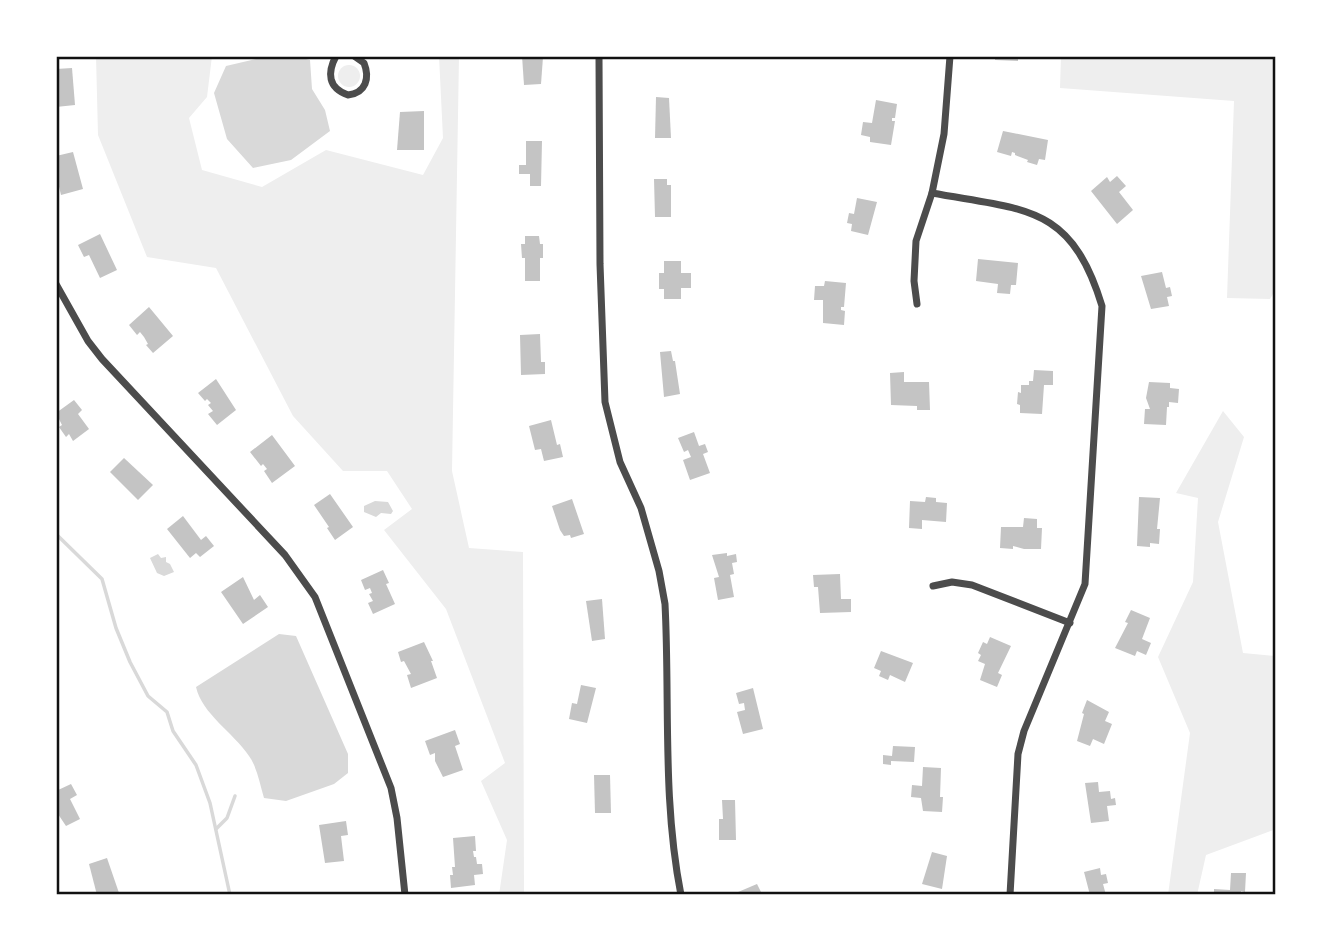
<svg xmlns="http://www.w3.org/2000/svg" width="1332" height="951" font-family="'Asap Condensed',sans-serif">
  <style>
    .green { fill: #eee }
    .water { fill: #d9d9d9 }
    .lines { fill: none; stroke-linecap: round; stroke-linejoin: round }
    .stream { stroke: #d9d9d9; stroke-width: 3.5 }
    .building { fill: #c4c4c4 }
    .minor { stroke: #4c4c4c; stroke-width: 7 }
    .neatline { fill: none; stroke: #111; stroke-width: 2.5 }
  </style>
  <rect width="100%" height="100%" fill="#fff"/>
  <g class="green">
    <polygon points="96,56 212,56 207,97 189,118 202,170 262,187 326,150 423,175 443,138 439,56 459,56 452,471 469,548 523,552 524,895 499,895 507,840 481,781 505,763 446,609 384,530 412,509 387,471 343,471 293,416 216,268 147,257 98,135"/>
    <polygon points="1061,56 1276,56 1276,289 1270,299 1227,298 1234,101 1060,88"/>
    <circle cx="349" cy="76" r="11"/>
    <polygon points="1223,411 1244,437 1218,522 1243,653 1276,656 1276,829 1206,855 1197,895 1168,895 1190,733 1158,657 1193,582 1198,498 1176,493"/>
  </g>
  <g class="water">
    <polygon points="269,56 294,56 310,60 312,89 325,110 330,131 291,160 253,168 227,139 214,93 226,66"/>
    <polygon points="375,501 388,502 393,511 391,514 381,513 376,517 364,512 364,506"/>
    <polygon points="158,554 161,558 166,557 166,562 170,564 174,572 164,576 157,573 150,558"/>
    <path d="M279,634L296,636L348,754V773L334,784L286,801L264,798C260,784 257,767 249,756C233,732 202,714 196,687Z"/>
  </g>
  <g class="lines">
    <g class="stream">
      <polyline points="56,534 102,579 116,628 130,662 148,696 167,712 173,731 196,765 210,803 230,895"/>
      <polyline points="216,829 227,818 235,796"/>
    </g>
  </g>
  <g class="building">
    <polygon points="522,56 543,57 541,84 524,85"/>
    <polygon points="995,56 1018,56 1018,61 995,60"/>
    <polygon points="72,68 75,105 56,107 56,69"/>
    <polygon points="656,97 669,98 671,138 655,138"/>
    <polygon points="876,100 897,104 895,118 892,118 892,121 895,121 891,145 870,142 870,137 861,135 863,122 872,123"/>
    <polygon points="424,111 424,150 397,150 400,112"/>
    <polygon points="1003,131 1048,140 1045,160 1039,159 1037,165 1027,162 1028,160 1015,155 1015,153 1012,152 1011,156 997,152"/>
    <polygon points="526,141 542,141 541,186 530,186 530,174 519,174 519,165 526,165"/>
    <polygon points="73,152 83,189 61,195 56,174 56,169 58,169 56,156"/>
    <polygon points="1117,176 1126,186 1119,192 1133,210 1117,224 1091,191 1107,177 1110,182"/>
    <polygon points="654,179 667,179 667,185 671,185 671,217 655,217"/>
    <polygon points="857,198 877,202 868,235 851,231 852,224 847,223 849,213 854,214"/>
    <polygon points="100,234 117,270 100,278 89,255 84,257 78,245"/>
    <polygon points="525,236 539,236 540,244 543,244 543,258 540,258 540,281 525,281 525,258 522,258 521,244 525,244"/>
    <polygon points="978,259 1018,263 1016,285 1011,285 1010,294 997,293 998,284 976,281"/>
    <polygon points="664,261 681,261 681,273 691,273 691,288 681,288 681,299 664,299 664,289 659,289 659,273 664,273"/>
    <polygon points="1162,272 1166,288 1170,287 1172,296 1167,297 1169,306 1151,309 1141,276"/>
    <polygon points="825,281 846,283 844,307 841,307 841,310 845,311 844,325 823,323 823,300 814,300 815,286 824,286"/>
    <polygon points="149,307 173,336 153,353 146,345 148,344 144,337 140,332 137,335 129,325"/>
    <polygon points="540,334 541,362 545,362 545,374 521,375 520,335"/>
    <polygon points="671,351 673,361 675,361 680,394 664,397 660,352"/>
    <polygon points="1034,370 1053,371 1053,385 1044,385 1042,414 1020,413 1020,405 1017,404 1018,392 1021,393 1021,385 1029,385 1029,381 1033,381"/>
    <polygon points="904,372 904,382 929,382 930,410 917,410 917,406 891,405 890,373"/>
    <polygon points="216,379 236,410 217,425 208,414 213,411 208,405 211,403 207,399 205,401 198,393"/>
    <polygon points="1149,382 1170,383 1170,388 1179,389 1178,403 1169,402 1169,407 1167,407 1166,425 1144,424 1145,409 1150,409 1146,398"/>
    <polygon points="74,400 82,410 78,414 89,429 73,441 69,434 66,437 59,427 62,425 56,413"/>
    <polygon points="551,420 557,445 560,444 563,457 544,461 541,449 535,450 529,426"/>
    <polygon points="694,432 699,446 705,444 708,452 703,454 710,473 690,480 683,460 691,457 688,450 684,452 678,438"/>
    <polygon points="272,435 295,466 272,483 264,471 267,469 263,464 261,466 250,452"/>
    <polygon points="124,458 153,485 138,500 110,472"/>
    <polygon points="330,494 353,527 335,540 327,528 329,527 314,505"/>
    <polygon points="926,497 936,498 936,502 947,503 946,522 922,520 922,529 909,528 910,501 925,502"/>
    <polygon points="1139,497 1160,498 1157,529 1160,529 1159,544 1150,543 1150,547 1137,546"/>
    <polygon points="572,499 584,534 571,538 570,535 564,536 560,530 552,506"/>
    <polygon points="183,516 201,540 206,536 214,546 200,557 196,553 190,558 167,529"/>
    <polygon points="1024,518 1037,519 1037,528 1042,528 1041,549 1024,549 1013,546 1013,549 1000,548 1001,527 1023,527"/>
    <polygon points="727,553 727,556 736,554 737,562 732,563 734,574 730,575 734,597 718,600 714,578 719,577 712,555"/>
    <polygon points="383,570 389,583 386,584 395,604 373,614 368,603 373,601 369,594 372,593 370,588 365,590 361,580"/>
    <polygon points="840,574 841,599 851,599 851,612 820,613 818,587 814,587 813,575"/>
    <polygon points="243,577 254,600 260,595 268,607 243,624 221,592"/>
    <polygon points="602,599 605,639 592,641 586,601"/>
    <polygon points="1131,610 1150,618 1142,639 1151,643 1146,655 1137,651 1135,656 1115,648 1128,623 1125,622"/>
    <polygon points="990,637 1011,646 998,673 1002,675 997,687 980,680 985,664 978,661 981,655 978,653 983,642 987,644"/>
    <polygon points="424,642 433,661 431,661 437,678 411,688 407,675 411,674 404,661 401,662 398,652"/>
    <polygon points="881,651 913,663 905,682 890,675 888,680 879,676 881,671 874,668"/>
    <polygon points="581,685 596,688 587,723 569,719 572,703 577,704"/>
    <polygon points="753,688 763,729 743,734 737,712 745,710 744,703 739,704 736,693"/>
    <polygon points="1087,700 1109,712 1105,721 1112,724 1104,744 1093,739 1090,746 1077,741 1084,714 1082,713"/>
    <polygon points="455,730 460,744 455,746 463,770 443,777 435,761 435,753 430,755 425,741"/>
    <polygon points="893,746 915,747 914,762 891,761 891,765 883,764 883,755 892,756"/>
    <polygon points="923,767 941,768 940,797 943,797 942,812 923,811 921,798 911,797 912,785 922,786"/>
    <polygon points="594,775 610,775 611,813 595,813"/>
    <polygon points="1098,782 1099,792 1110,791 1111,799 1115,798 1116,805 1107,806 1109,821 1091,823 1085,783"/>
    <polygon points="71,784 77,795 70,799 80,819 66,826 56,811 56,791"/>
    <polygon points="722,800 735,800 736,840 719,840 719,819 723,819"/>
    <polygon points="346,821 348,835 341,836 344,861 325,863 319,825"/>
    <polygon points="475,836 476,851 473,851 474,857 476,857 477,864 482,864 483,874 474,875 475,885 451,888 450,875 453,875 452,867 455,867 453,838"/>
    <polygon points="932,852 947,856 942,889 922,884"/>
    <polygon points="107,858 119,893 97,895 89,864"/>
    <polygon points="1100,868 1101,875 1106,874 1108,883 1103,884 1106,895 1090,895 1084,872"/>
    <polygon points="1231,873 1246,873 1245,892 1241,891 1241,895 1214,895 1214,889 1230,890"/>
    <polygon points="757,884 762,894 759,895 731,895"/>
  </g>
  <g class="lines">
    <g class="minor">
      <path d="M336,56C327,73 328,88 348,95C366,93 370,78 364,63L354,56"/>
      <path d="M599,56L600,264L605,402L620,462L641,508L659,571L665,604C670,701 662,799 681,895"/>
      <path d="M932,193C1025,210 1071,204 1102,306L1085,584L1024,731L1018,754L1010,895"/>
      <polyline points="56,284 88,341 102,359 285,555 315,597 391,788 397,818 405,895"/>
      <polyline points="917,304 914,281 916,241 932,193 944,134 950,56"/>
      <polyline points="933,586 952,582 972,585 1070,623"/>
    </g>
  </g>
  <rect width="1332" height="951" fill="none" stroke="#ffffff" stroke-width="116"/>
  <rect x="58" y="58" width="1216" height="835" class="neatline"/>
</svg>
